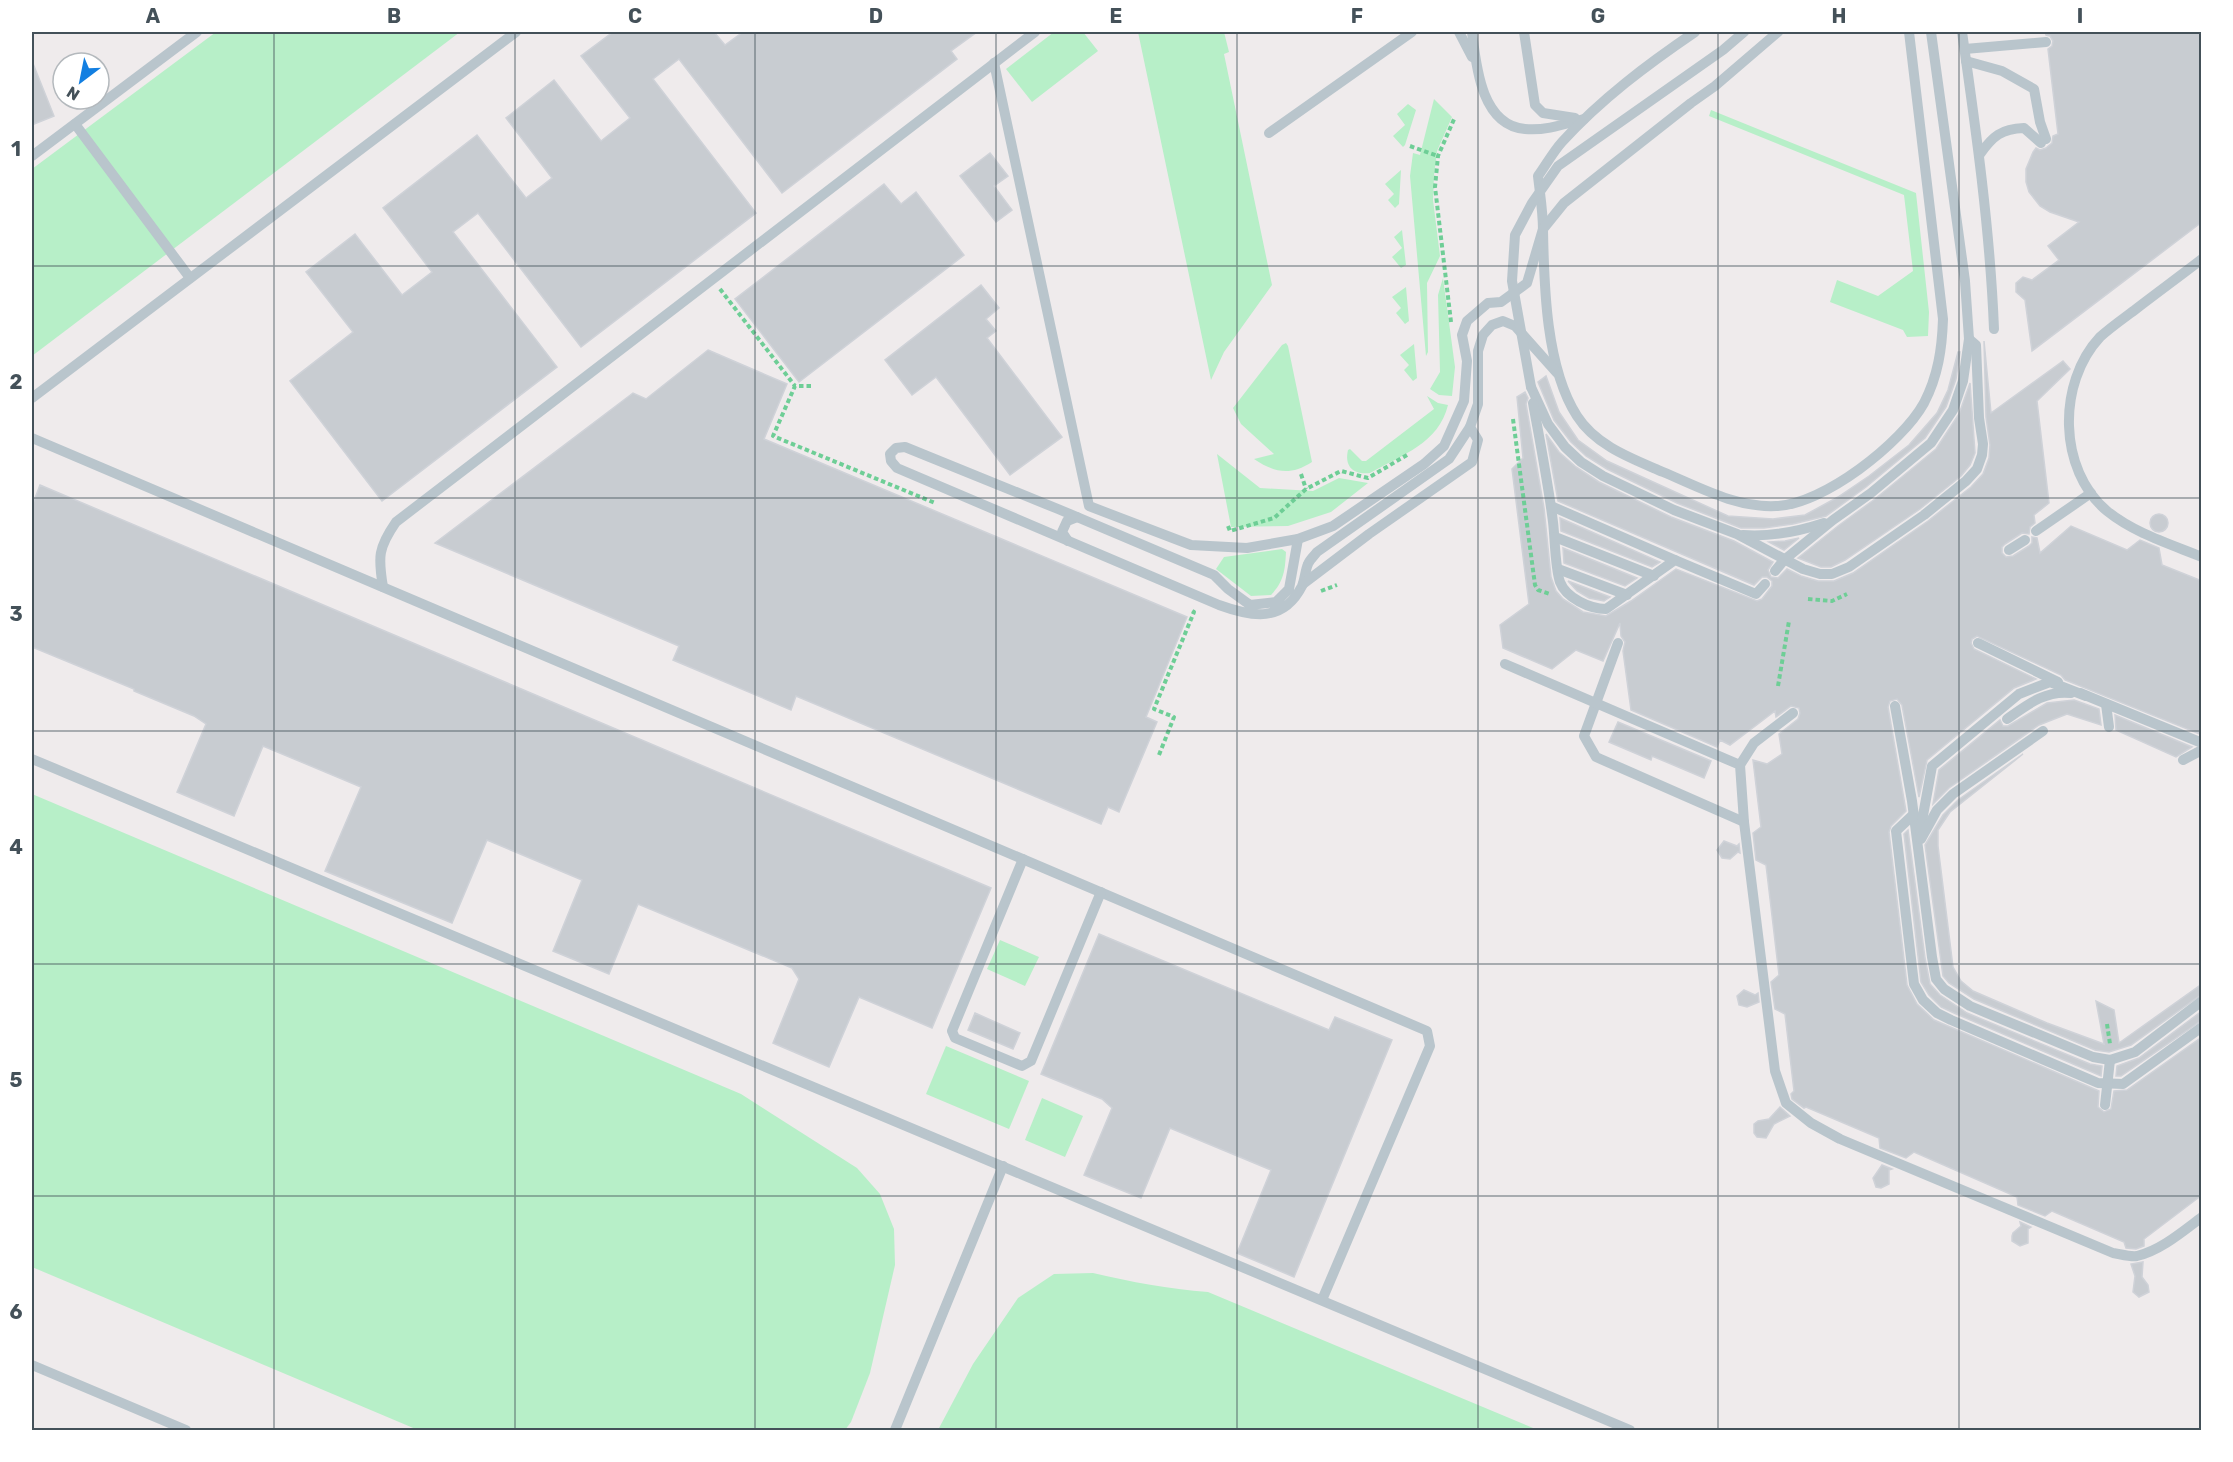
<svg xmlns="http://www.w3.org/2000/svg" width="2233" height="1462" font-family="Rubik,sans-serif">
  <style>
    .green { fill: #b7efc8 }
    .building { fill: #c8ccd1; stroke: #cfd2d8; stroke-width: 1.5 }
    .lines { fill: none; stroke-linecap: round; stroke-linejoin: round }
    .path { stroke: #6ece96; stroke-width: 4; stroke-dasharray: 4.5 3; stroke-linecap: butt }
    .lane { stroke: #b9c5cc; stroke-width: 10 }
    .lane-bridge { stroke: #b9c5cc; stroke-width: 10 }
    .grid { fill: none; stroke: #445159; stroke-width: 1.5; stroke-opacity: 0.55 }
    .neatline { fill: none; stroke: #445159; stroke-width: 2 }
    .grid-label { font-size: 20px; text-anchor: middle; font-weight: bold; fill: #445159 }
  </style>
  <rect width="100%" height="100%" fill="#efebec"/>
  <g class="green">
    <polygon points="216,32 460,32 32,356 32,169"/>
    <polygon points="1054,32 1083,32 1098,51 1032,102 1006,69"/>
    <polygon points="1138,32 1224,32 1229,52 1224,54 1272,285 1224,352 1211,380"/>
    <polygon points="1434,99 1452,117 1437,151 1434,175 1433,200 1440,256 1427,283 1428,352 1426,356 1410,176 1413,153 1420,155"/>
    <polygon points="1408,104 1416,110 1405,145 1403,147 1393,136 1405,125 1397,114"/>
    <polygon points="1711,110 1916,193 1929,312 1928,336 1907,337 1903,330 1830,302 1837,280 1878,296 1913,271 1904,195 1709,116"/>
    <polygon points="1401,170 1399,204 1395,208 1388,200 1394,194 1385,184"/>
    <polygon points="1402,230 1406,265 1401,268 1392,257 1402,248 1394,237"/>
    <polygon points="1443,278 1455,367 1452,396 1439,395 1430,389 1440,372 1438,295"/>
    <polygon points="1406,287 1409,321 1405,324 1396,313 1401,308 1392,297"/>
    <path d="M1286,343L1288,346L1312,462C1290,476 1275,473 1254,459L1274,454L1241,424L1233,408L1282,345Z"/>
    <polygon points="1414,344 1417,378 1413,381 1404,370 1409,365 1400,355"/>
    <path d="M1427,396L1438,403L1448,405C1439,443 1402,455 1370,473C1354,475 1344,467 1348,450L1350,449L1362,461H1366L1434,409Z"/>
    <polygon points="1217,454 1260,488 1313,491 1339,478 1368,483 1331,512 1288,526 1231,527"/>
    <path d="M1282,549L1286,552C1285,570 1284,581 1271,595L1251,596L1216,569L1224,557Z"/>
    <polygon points="32,794 741,1094 857,1168 880,1194 894,1229 895,1265 870,1373 851,1422 845,1430 418,1430 32,1267"/>
    <polygon points="1000,940 1039,957 1025,986 987,969"/>
    <polygon points="946,1046 1029,1081 1009,1129 926,1094"/>
    <polygon points="1042,1098 1083,1116 1065,1157 1025,1140"/>
    <path d="M1093,1273C1131,1282 1169,1289 1208,1292L1538,1430H938L973,1364L1018,1298L1054,1274Z"/>
  </g>
  <g class="building">
    <polygon points="613,32 714,32 725,45 743,32 977,32 951,51 957,59 782,193 679,59 653,79 756,213 581,347 478,213 453,232 557,367 382,501 290,381 353,332 306,272 355,234 402,295 432,272 383,208 477,135 526,198 552,178 506,118 554,80 601,141 630,118 581,56"/>
    <polygon points="2045,32 2202,32 2202,222 2032,351 2025,300 2016,292 2016,283 2023,277 2032,280 2059,260 2048,246 2079,222 2050,212 2040,206 2029,192 2026,182 2026,169 2033,152 2036,148 2040,150 2046,148 2052,143 2053,136 2058,134 2048,49 2052,46 2053,41 2050,36 2046,35"/>
    <polygon points="32,61 54,116 32,125"/>
    <polygon points="990,153 1008,176 994,186 1012,210 996,222 960,176"/>
    <polygon points="884,184 901,204 916,192 964,255 799,382 735,299"/>
    <polygon points="981,285 999,308 986,319 996,331 987,338 1062,437 1010,475 936,377 912,395 885,360"/>
    <polygon points="1984,341 1991,413 2063,361 2070,369 2037,401 2049,503 2034,515 2035,523 2030,527 2029,534 2022,533 2005,544 2002,547 2002,553 2006,557 2013,556 2029,546 2032,543 2032,537 2037,538 2040,553 2071,526 2127,550 2140,540 2159,548 2162,565 2202,581 2202,735 2065,680 2061,675 1977,636 1972,639 1971,643 1974,649 2036,679 2014,688 1927,760 1919,797 1902,705 1897,699 1890,701 1888,707 1906,811 1891,826 1889,832 1907,985 1917,1004 1934,1020 2099,1091 2098,1107 2104,1112 2111,1109 2114,1091 2127,1090 2202,1037 2202,1195 2144,1239 2144,1246 2136,1249 2126,1248 2124,1242 2052,1211 2045,1216 2018,1205 2017,1197 1914,1152 1906,1158 1880,1148 1879,1138 1806,1107 1804,1108 1792,1099 1791,1094 1794,1091 1785,1014 1775,1009 1771,982 1779,975 1766,865 1756,860 1753,833 1761,827 1753,760 1767,764 1782,754 1779,734 1798,719 1800,713 1799,708 1791,706 1776,717 1775,711 1730,745 1720,740 1717,747 1631,710 1623,651 1625,642 1621,636 1620,623 1603,661 1576,650 1552,669 1503,648 1500,625 1529,604 1512,469 1523,458 1517,397 1525,392 1528,398 1526,404 1544,508 1551,577 1556,591 1563,599 1583,612 1606,616 1631,601 1676,569 1757,601 1762,599 1772,586 1772,581 1767,577 1762,577 1754,585 1558,501 1546,434 1559,452 1576,467 1599,482 1671,517 1734,541 1773,562 1768,570 1771,577 1778,578 1787,569 1801,576 1818,581 1834,581 1853,573 1928,521 1971,487 1983,474 1989,458 1990,445 1986,417"/>
    <polygon points="708,350 787,384 764,439 1187,617 1146,717 1157,722 1119,812 1108,807 1101,824 796,696 791,710 673,660 679,646 435,543 633,393 646,399"/>
    <polygon points="1958,352 1960,352 1956,379 1946,407 1925,438 1866,487 1826,516 1793,524 1764,528 1741,528 1677,503 1607,469 1586,456 1571,442 1554,420 1538,382 1546,376 1559,412 1578,440 1607,461 1728,516 1773,519 1805,515 1838,497 1869,476 1909,445 1937,413 1948,390"/>
    <polygon points="1970,383 1975,453 1970,465 1961,476 1920,509 1845,560 1831,567 1821,567 1798,558 1838,526 1875,499 1936,449 1959,414"/>
    <polygon points="40,485 991,888 932,1028 859,997 829,1067 773,1043 799,979 792,968 638,904 609,974 553,951 582,880 487,840 452,923 325,871 361,787 263,746 234,816 177,792 206,724 194,716 134,691 134,689 32,647 32,506"/>
    <circle cx="2159" cy="523" r="9"/>
    <polygon points="1560,518 1660,562 1652,567 1561,531"/>
    <polygon points="1799,538 1784,550 1769,542 1785,541"/>
    <polygon points="1563,548 1637,578 1625,586 1564,563"/>
    <polygon points="1568,581 1610,597 1604,601 1589,598 1577,591"/>
    <polygon points="2074,700 2099,709 2101,725 2067,714 2039,725 1949,788 1933,804 1939,770 2000,720 2003,726 2008,726 2047,703"/>
    <polygon points="2115,715 2192,747 2176,757 2116,730"/>
    <polygon points="1618,722 1711,761 1704,778 1652,756 1651,760 1609,742"/>
    <polygon points="2023,754 1950,812 1938,830 1938,846 1953,967 1961,981 1973,991 2047,1023 2104,1044 2096,1001 2114,1010 2119,1043 2202,984 2202,994 2131,1045 2109,1052 2095,1050 1974,999 1949,983 1943,976 1925,845 1943,815 1958,800"/>
    <polygon points="1908,830 1925,958 1930,984 1940,995 1967,1013 2090,1064 2102,1066 2101,1076 1954,1013 1941,1007 1929,995 1921,982 1904,834"/>
    <polygon points="1724,841 1737,846 1739,844 1740,853 1738,852 1730,859 1722,858 1717,850"/>
    <polygon points="1099,934 1329,1030 1335,1017 1392,1040 1294,1277 1237,1253 1271,1170 1170,1128 1141,1198 1084,1175 1112,1108 1102,1099 1041,1074"/>
    <polygon points="1744,990 1755,995 1758,993 1759,1002 1747,1007 1739,1005 1737,996"/>
    <polygon points="2202,1011 2202,1020 2121,1076 2116,1076 2117,1066 2139,1058"/>
    <polygon points="975,1013 1020,1033 1013,1049 968,1030"/>
    <polygon points="1780,1107 1790,1116 1774,1124 1766,1138 1757,1137 1754,1133 1754,1124 1758,1121 1769,1119"/>
    <polygon points="1882,1165 1892,1169 1889,1170 1889,1184 1881,1188 1876,1187 1873,1178"/>
    <polygon points="2020,1222 2031,1227 2028,1229 2028,1243 2020,1246 2012,1241 2012,1236 2013,1233 2021,1226"/>
    <polygon points="2143,1262 2142,1277 2148,1285 2149,1292 2139,1297 2133,1292 2135,1276 2131,1264"/>
  </g>
  <g class="lines">
    <g class="path">
      <polyline points="1410,146 1438,156"/>
      <polyline points="720,289 795,386"/>
      <polyline points="1451,322 1435,187 1438,156 1455,117"/>
      <polyline points="811,386 795,386 773,436 935,503"/>
      <polyline points="1513,419 1535,585 1538,590 1550,594"/>
      <polyline points="1301,474 1306,489"/>
      <polyline points="1228,526 1230,531 1274,518 1306,489 1341,471 1368,478 1407,455"/>
      <polyline points="1321,591 1337,585"/>
      <polyline points="1808,599 1832,601 1847,594"/>
      <polyline points="1778,686 1789,621"/>
      <polyline points="1159,755 1174,717 1154,709 1194,612 1191,610"/>
      <polyline points="2107,1024 2110,1044"/>
    </g>
    <g class="lane">
      <polyline points="1459,32 1472,57"/>
      <path d="M1472,32C1476,65 1481,125 1525,129C1545,131 1565,124 1584,119"/>
      <polyline points="1524,32 1535,105 1543,113 1575,118"/>
      <path d="M1695,32C1648,64 1601,99 1562,142C1553,152 1546,165 1538,176C1540,194 1543,212 1543,230C1544,286 1546,368 1577,416C1596,446 1633,459 1663,472C1699,487 1736,508 1776,506C1823,505 1902,443 1924,403C1938,376 1942,349 1943,319L1909,32"/>
      <path d="M1962,32C1976,130 1990,229 1994,329"/>
      <polyline points="1965,49 2046,42"/>
      <polyline points="1966,61 2002,71 2034,89 2040,122 2046,139"/>
      <polyline points="994,63 1089,506 1191,545 1247,548 1298,539 1333,526 1424,464 1444,446 1464,401 1467,361 1462,335 1467,321 1488,303 1501,302 1527,283 1543,229 1564,203 1691,103 1715,86 1778,32"/>
      <polyline points="75,124 190,278"/>
      <polyline points="1269,133 1412,32"/>
      <path d="M1980,154C1993,136 2001,129 2024,128L2041,143"/>
      <polyline points="32,156 197,32"/>
      <path d="M2202,259C2180,276 2158,292 2136,309C2124,318 2111,327 2100,337C2057,383 2058,470 2107,511C2134,533 2170,544 2202,557"/>
      <polyline points="1531,387 1548,424 1565,447 1581,462 1603,476 1674,510 1737,534 1803,569 1820,574 1832,574 1849,567 1924,515 1966,481 1977,469 1982,455 1983,444 1979,418 1976,345 1969,339"/>
      <polyline points="32,398 516,32"/>
      <path d="M1533,403C1540,442 1548,482 1553,522C1555,538 1555,568 1560,582C1566,598 1590,609 1606,609L1675,560L1756,594L1765,584"/>
      <polyline points="32,438 1427,1031 1430,1046 1322,1300"/>
      <polyline points="1551,506 1675,560"/>
      <polyline points="2036,531 2091,493"/>
      <path d="M1743,535C1772,537 1797,532 1824,523"/>
      <polyline points="1555,537 1654,576"/>
      <path d="M1298,539L1289,589L1276,602L1250,605L1228,589L1214,575L1058,509L905,447L896,448L890,454L891,461L897,468L1219,605C1252,617 1283,623 1302,586C1305,579 1305,571 1308,564C1310,559 1314,556 1317,552L1449,459L1470,427L1478,404V351L1483,335L1492,325L1503,321L1515,326L1557,373"/>
      <polyline points="1068,541 1062,532 1067,521 1077,517"/>
      <polyline points="2009,550 2025,540"/>
      <polyline points="1558,569 1627,595"/>
      <polyline points="1775,571 1784,560 1833,520 1871,493 1931,443 1953,410 1963,381 1969,339 1965,281 1931,32"/>
      <polyline points="1303,584 1369,534 1472,462 1478,440 1470,427"/>
      <path d="M383,587C378,557 378,548 396,522L1035,32"/>
      <polyline points="1618,643 1584,736 1596,757 1744,822"/>
      <polyline points="1978,643 2058,682"/>
      <path d="M1505,664L1740,765L1744,822L1775,1071L1786,1103L1811,1123L1840,1139L2113,1253C2120,1254 2130,1257 2137,1256C2161,1250 2182,1232 2202,1217"/>
      <polyline points="2080,693 2202,743"/>
      <polyline points="2106,704 2109,727"/>
      <polyline points="1895,706 1912,801 1932,957 1936,979 1944,989 1970,1006 2093,1057 2110,1060 2135,1052 2202,1001"/>
      <path d="M2007,719C2027,705 2045,690 2071,693"/>
      <polyline points="32,759 1630,1430"/>
      <polyline points="2183,760 2202,750"/>
      <polyline points="1740,765 1754,743 1793,713"/>
      <polyline points="1914,814 1896,831 1914,984 1923,1000 1937,1013 1951,1020 2098,1083 2123,1084 2202,1027"/>
      <polyline points="1920,832 1932,766 2019,694 2050,682 2086,696"/>
      <polyline points="1921,839 1937,810 1953,794 2043,731"/>
      <polyline points="1023,859 952,1031 955,1038 1022,1066 1031,1061 1101,892"/>
      <polyline points="2105,1105 2110,1060"/>
      <polyline points="32,1365 186,1430"/>
      <polyline points="895,1430 1003,1166"/>
    </g>
    <polyline class="lane-bridge" points="1531,387 1512,281 1515,235 1532,203 1558,166 1723,50 1744,32"/>
  </g>
  <path class="grid" d="M274,32V1430M515,32V1430M755,32V1430M996,32V1430M1237,32V1430M1478,32V1430M1718,32V1430M1959,32V1430M32,266H2202M32,498H2202M32,731H2202M32,964H2202M32,1196H2202"/>
  <rect width="2233" height="1462" fill="none" stroke="#ffffff" stroke-width="66"/>
  <g transform="translate(81 81) rotate(212)"><circle r="28" fill="#ffffff" stroke="#b4b9bd" stroke-width="1.5"/>
  <path d="M0-4.5L10 22L0 15L-10 22Z" fill="#137fe1"/>
  <text y="-9" font-size="16" font-weight="bold" text-anchor="middle" fill="#445159">N</text>
  </g>
  <rect x="33" y="33" width="2167" height="1396" class="neatline"/>
  <g class="grid-label">
    <text x="153" y="23">A</text>
    <text x="394" y="23">B</text>
    <text x="635" y="23">C</text>
    <text x="876" y="23">D</text>
    <text x="1116" y="23">E</text>
    <text x="1357" y="23">F</text>
    <text x="1598" y="23">G</text>
    <text x="1839" y="23">H</text>
    <text x="2080" y="23">I</text>
    <text x="16" y="156">1</text>
    <text x="16" y="389">2</text>
    <text x="16" y="621">3</text>
    <text x="16" y="854">4</text>
    <text x="16" y="1087">5</text>
    <text x="16" y="1319">6</text>
  </g>
</svg>
